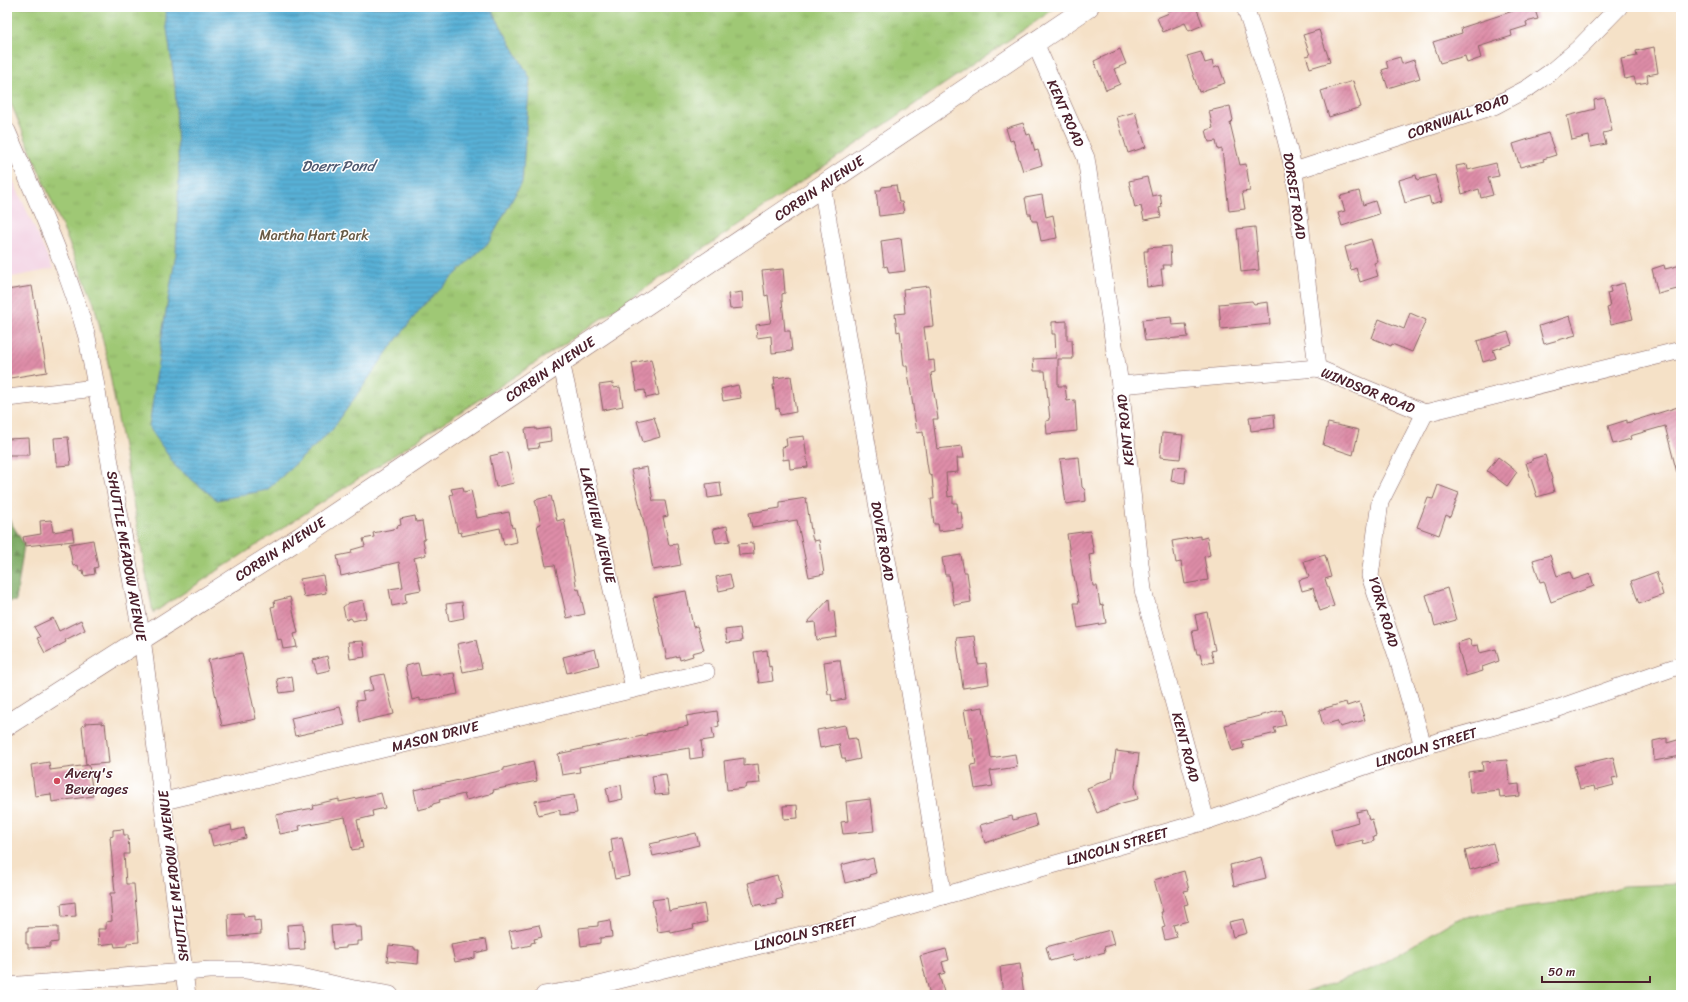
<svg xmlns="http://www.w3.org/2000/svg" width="1688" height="1002" font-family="Sriracha,sans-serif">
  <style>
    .built { fill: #f2cfe1 }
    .grass { fill: #9fc874; stroke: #747450 }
    .forest { fill: url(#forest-firs); stroke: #646648 }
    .park { fill: url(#park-tufts); stroke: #747450 }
    .water { fill: url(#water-rules); stroke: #526880 }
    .building { fill: url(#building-hatch) }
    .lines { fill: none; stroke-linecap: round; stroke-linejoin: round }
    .minor-casing { stroke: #866362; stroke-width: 18 }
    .major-casing { stroke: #866362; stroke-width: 22 }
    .minor { stroke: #fff; stroke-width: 17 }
    .major { stroke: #fff; stroke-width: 21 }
    .poi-dot { fill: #d1495b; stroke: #fff; stroke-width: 1.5 }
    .labels { text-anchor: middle; stroke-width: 3; stroke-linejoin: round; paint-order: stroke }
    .street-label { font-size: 14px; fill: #4a1f2b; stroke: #fff }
    .park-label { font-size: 14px; fill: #685a45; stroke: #fff }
    .poi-label { font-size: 14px; fill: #4a1f2b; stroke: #fff; text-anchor: start }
    .water-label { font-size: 15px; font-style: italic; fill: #50596f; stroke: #fff }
  </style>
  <defs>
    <pattern id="forest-firs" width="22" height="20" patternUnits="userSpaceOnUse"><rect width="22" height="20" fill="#7fac66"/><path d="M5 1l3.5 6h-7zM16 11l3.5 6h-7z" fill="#6a8b54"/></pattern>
    <pattern id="park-tufts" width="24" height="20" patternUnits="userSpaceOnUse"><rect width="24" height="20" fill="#9fc874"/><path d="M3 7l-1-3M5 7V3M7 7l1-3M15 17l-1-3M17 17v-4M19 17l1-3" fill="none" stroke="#8aab65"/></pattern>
    <pattern id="water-rules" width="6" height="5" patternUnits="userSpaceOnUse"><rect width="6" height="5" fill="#59b0d6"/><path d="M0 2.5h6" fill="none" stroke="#4c8fae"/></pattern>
    <pattern id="building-hatch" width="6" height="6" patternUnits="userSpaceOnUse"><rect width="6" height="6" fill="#de8da8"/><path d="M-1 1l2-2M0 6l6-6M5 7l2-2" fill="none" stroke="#b67389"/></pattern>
  </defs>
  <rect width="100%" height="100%" fill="#fff"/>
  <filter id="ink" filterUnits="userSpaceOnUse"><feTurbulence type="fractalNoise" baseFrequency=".025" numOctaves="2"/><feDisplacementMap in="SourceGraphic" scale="8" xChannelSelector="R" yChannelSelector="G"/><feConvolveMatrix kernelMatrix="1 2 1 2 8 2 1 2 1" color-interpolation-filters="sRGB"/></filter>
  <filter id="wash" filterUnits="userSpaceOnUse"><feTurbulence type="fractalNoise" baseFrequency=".012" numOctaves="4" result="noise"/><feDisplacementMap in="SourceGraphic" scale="16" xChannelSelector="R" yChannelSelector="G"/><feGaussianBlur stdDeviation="0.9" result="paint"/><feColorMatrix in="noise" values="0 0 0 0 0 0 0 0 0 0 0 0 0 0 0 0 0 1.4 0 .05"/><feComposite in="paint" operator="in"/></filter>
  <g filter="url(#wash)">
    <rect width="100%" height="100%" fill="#f5e1c7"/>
    <polygon class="built" points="7,167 53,269 7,278"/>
    <polygon class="grass" points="1681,884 1681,995 1298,995 1374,968 1456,919 1522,907 1573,901 1623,886"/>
    <polygon class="forest" points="7,516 24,544 16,601 7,602"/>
    <polygon class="park" points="7,7 1057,7 558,348 153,613 107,358 94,303 7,94"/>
    <polygon class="water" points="166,7 490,7 530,78 522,182 489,242 421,308 390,348 332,430 267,490 217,500 176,467 149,427 163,328 176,254 179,174 175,85 166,22"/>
    <g id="blocks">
      <g class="building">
        <polygon points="1178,7 1196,7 1203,25 1189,31 1185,23 1163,32 1157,18 1169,13 1168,11"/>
        <polygon points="1512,7 1534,7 1538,19 1526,22 1527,26 1511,31 1512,36 1478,47 1481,58 1467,63 1465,56 1440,63 1433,42 1462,33 1461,28 1513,11"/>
        <polygon points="1319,30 1330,62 1310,68 1306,56 1310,55 1303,35"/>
        <polygon points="1654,47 1658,73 1647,75 1648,82 1636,84 1634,77 1625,79 1621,59 1637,56 1636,51"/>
        <polygon points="1120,49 1126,64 1114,69 1120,84 1106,90 1094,61"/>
        <polygon points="1201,52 1205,63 1212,61 1214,68 1219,66 1225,83 1199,92 1187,56"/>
        <polygon points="1400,57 1402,64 1414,60 1420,78 1388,88 1382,70 1388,68 1386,61"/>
        <polygon points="1353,81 1361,107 1329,117 1321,91"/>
        <polygon points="1605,98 1612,131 1603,133 1606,144 1591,147 1589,136 1572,140 1567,116 1595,109 1594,100"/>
        <polygon points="1230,106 1233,120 1230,123 1240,165 1246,164 1250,191 1242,192 1245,209 1229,211 1222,149 1218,150 1216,141 1209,142 1206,130 1213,128 1209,111"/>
        <polygon points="1135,112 1146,147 1128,153 1117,117"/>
        <polygon points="1023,123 1027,135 1030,134 1035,151 1038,150 1042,165 1023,171 1013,140 1010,141 1006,128"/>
        <polygon points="1548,133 1556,155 1543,159 1544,161 1520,167 1513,144"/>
        <polygon points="1496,163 1499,176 1488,178 1493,195 1481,198 1479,189 1462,194 1456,166 1467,164 1468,170"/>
        <polygon points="1416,175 1417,180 1435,175 1442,201 1431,204 1429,196 1405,203 1399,180"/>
        <polygon points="1147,177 1152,196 1160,194 1162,207 1159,208 1161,217 1144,220 1141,206 1135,208 1129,181"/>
        <polygon points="896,185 899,202 902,202 904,213 879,216 876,190 881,190 882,187"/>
        <polygon points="1359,191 1363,205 1375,201 1379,214 1342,226 1338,213 1345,211 1340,196"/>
        <polygon points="1042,195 1046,217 1053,215 1057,238 1041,241 1037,221 1032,221 1031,214 1028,214 1025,198"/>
        <polygon points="1255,227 1259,270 1241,272 1237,229"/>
        <polygon points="901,238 905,271 889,273 887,266 884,267 881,241"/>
        <polygon points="1371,239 1378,262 1374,263 1378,276 1360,282 1356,268 1351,270 1345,247"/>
        <polygon points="1170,246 1171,265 1163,265 1164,269 1161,269 1163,285 1147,287 1144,251 1148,251 1148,248"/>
        <polygon points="1664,265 1665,269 1681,265 1681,288 1658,294 1652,269"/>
        <polygon points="783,269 785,293 782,294 782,300 785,331 790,331 792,351 772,353 771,336 757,338 756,325 770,323 771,318 768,295 765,296 762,271"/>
        <polygon points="1624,283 1633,319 1611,324 1607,308 1610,307 1607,293 1611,292 1610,287"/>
        <polygon points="32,286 47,372 10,378 7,356 7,290"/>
        <polygon points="929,286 933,326 924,327 928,361 934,360 935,372 931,373 938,419 933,419 937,449 962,446 964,458 957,458 958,472 946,473 948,497 953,496 953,503 957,503 958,512 961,512 963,528 939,531 938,524 934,524 931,499 934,499 932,476 929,475 927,463 923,432 917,433 907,366 904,366 900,331 897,332 895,314 905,313 903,289"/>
        <polygon points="742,292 743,308 730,309 728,294"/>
        <polygon points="1252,301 1254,304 1268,302 1270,324 1221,329 1219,304"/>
        <polygon points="1410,313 1426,320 1412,352 1392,344 1391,346 1372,338 1379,319 1404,329"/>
        <polygon points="1570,316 1576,335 1544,344 1539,326"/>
        <polygon points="1171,317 1172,325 1186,324 1188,337 1145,341 1142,320"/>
        <polygon points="1067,321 1067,340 1072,340 1073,359 1058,359 1058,386 1065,386 1067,401 1075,400 1077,431 1047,434 1046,421 1050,420 1045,371 1034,371 1033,359 1056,358 1055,334 1052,334 1052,322"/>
        <polygon points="1508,332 1512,344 1493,350 1496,358 1483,362 1477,341"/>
        <polygon points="651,359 659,395 646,398 645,390 637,391 632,363"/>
        <polygon points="791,376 796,412 780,415 779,408 776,409 773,385 775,385 774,378"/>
        <polygon points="613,383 614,388 620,387 623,406 603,410 599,385"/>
        <polygon points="738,385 741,398 723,401 721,389"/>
        <polygon points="1681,406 1681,472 1677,473 1665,426 1630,436 1631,439 1613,444 1608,426 1627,420 1627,423"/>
        <polygon points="1274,414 1275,428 1251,431 1249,417"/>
        <polygon points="654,417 660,437 643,442 637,421"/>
        <polygon points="1328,423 1359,430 1353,455 1323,445"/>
        <polygon points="536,428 536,430 550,428 551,441 538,443 539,448 528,449 525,429"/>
        <polygon points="1162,433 1183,435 1180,459 1160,457"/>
        <polygon points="804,436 808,467 790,469 789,459 783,460 782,447 787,446 786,438"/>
        <polygon points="68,437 71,465 57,466 57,462 56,462 54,438"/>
        <polygon points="29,438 30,455 7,455 7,439"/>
        <polygon points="507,452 514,483 496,487 490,456"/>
        <polygon points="1545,455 1552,479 1551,480 1554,492 1537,497 1526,463 1532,461 1532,459"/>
        <polygon points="1079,457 1082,487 1085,490 1086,501 1066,504 1060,459"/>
        <polygon points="1498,457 1517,472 1507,486 1487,471"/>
        <polygon points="647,467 653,501 665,501 668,516 663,517 669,545 677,544 681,565 653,570 646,531 631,470"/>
        <polygon points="1173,467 1186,468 1185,483 1171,481"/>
        <polygon points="720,482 722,496 708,498 706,484"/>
        <polygon points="1438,485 1459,493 1450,517 1446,515 1439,535 1417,527 1428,498 1433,499"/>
        <polygon points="463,487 464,492 471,490 477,518 509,512 512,528 514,527 517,542 504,545 500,528 462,536 461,532 458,533 450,495 453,494 451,489"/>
        <polygon points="551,496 557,521 564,519 577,590 579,589 585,614 567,618 555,565 546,566 537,525 541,524 535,500"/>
        <polygon points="806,498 812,537 814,541 819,540 824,574 809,577 797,520 752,527 749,513 780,508 780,502"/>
        <polygon points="415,516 416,522 422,521 425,539 423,540 426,555 414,558 421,590 405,593 406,603 392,606 389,589 403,587 399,562 341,576 337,556 352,553 351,550 365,546 363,539 374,537 373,533 398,528 397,526 401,525 400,519"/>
        <polygon points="51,520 53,532 72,529 74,541 25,546 23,537 41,534 40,521"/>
        <polygon points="727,526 730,541 716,543 713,529"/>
        <polygon points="1090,531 1094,554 1089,555 1093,586 1097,586 1100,605 1103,604 1106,623 1078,628 1074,603 1079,603 1074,576 1073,576 1067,534"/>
        <polygon points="1200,536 1200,539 1207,537 1210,555 1204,557 1208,580 1185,584 1181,562 1176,563 1172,541"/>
        <polygon points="93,540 98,567 94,568 95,574 84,576 83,570 79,571 78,565 73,566 69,544"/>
        <polygon points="753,543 754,554 739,555 738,544"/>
        <polygon points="961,555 964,572 967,572 971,602 954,605 949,575 945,575 942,558"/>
        <polygon points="1325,555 1331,577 1325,579 1334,606 1320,611 1313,588 1302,591 1299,580 1309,577 1304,561"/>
        <polygon points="1550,555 1557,576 1570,572 1573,580 1590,574 1594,586 1551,602 1544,581 1540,582 1533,560"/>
        <polygon points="1656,572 1663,595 1639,604 1631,581"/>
        <polygon points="730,574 733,588 719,591 716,577"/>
        <polygon points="323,575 326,593 304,597 300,579"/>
        <polygon points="1447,588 1456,620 1435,626 1426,595"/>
        <polygon points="686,591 693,627 697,626 704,650 692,653 693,656 680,660 679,656 667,659 653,597"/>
        <polygon points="290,597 298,633 294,634 297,647 283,649 281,639 278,640 271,607 275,606 274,601"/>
        <polygon points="829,599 830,612 834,611 837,637 817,640 815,622 807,623"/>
        <polygon points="363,600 366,618 353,621 351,618 346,620 343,607 348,603"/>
        <polygon points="462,602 464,618 449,621 446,604"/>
        <polygon points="1207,612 1215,650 1211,651 1214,662 1203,664 1200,654 1197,654 1192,631 1198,630 1195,615"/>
        <polygon points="53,618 59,631 81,620 85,630 65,640 66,642 45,653 37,638 40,637 34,627"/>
        <polygon points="740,628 742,641 727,643 725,630"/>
        <polygon points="974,636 978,664 986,663 989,684 963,688 956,638"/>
        <polygon points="1470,639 1472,646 1478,645 1480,653 1496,649 1499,661 1482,667 1483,671 1466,676 1457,643"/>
        <polygon points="476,640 482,668 463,672 457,644"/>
        <polygon points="363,641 365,657 350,659 348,642"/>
        <polygon points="595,649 599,665 567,673 563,657"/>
        <polygon points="767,650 769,667 771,666 773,681 759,683 754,652"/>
        <polygon points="242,653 256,719 222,726 208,660"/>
        <polygon points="327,656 330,670 317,673 313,660"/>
        <polygon points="837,660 840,660 846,699 832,701 831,694 828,694 824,662"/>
        <polygon points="418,663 421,676 439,673 439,675 454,673 458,694 420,701 420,698 412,700 405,666"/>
        <polygon points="384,674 394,714 359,722 356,701 364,700 362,692 373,690 370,677"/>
        <polygon points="292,676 294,691 280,693 277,679"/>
        <polygon points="1346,702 1347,706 1359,702 1365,720 1340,727 1337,721 1323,725 1319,710"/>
        <polygon points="340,707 345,725 295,736 291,718"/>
        <polygon points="983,707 991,758 1015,754 1017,767 990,771 993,786 975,789 971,765 976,764 972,737 969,738 964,710"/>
        <polygon points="1282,710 1286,725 1274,728 1276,733 1242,741 1244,748 1232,751 1225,725"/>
        <polygon points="717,711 719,726 712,728 714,739 701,741 703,757 690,759 689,748 579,767 580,772 562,775 558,754 647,735 646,734 688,726 686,716"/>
        <polygon points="102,722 102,724 105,723 109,763 86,765 82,726 85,725 85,723"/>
        <polygon points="845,725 848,739 856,738 860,759 846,762 845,758 842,758 839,744 820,748 817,730"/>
        <polygon points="1667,738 1667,743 1681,739 1681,756 1654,761 1653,741"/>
        <polygon points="1116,751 1139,754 1135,786 1138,799 1122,803 1097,813 1087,788 1112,778"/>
        <polygon points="1613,757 1618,777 1612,778 1614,785 1595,790 1594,786 1580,789 1574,766"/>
        <polygon points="744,758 744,766 758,764 760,783 747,784 745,788 727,790 724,761"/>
        <polygon points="1507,760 1510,785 1519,784 1520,796 1500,798 1499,790 1470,793 1468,772 1483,770 1482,762"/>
        <polygon points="533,761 537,781 493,790 494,792 490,793 490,794 466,800 464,794 439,800 440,802 433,804 431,807 418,810 414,790 504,770 504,768"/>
        <polygon points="49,762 50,770 89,765 93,796 52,802 51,794 35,796 31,765"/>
        <polygon points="666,774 669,794 655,795 652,776"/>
        <polygon points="621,785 623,799 609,802 606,788"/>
        <polygon points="381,793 385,808 372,811 373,816 357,820 363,848 352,850 345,817 299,826 300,830 280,834 276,815 313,808 312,805 339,799 339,802"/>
        <polygon points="574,795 577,813 560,815 560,810 538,815 535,801"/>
        <polygon points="870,799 874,831 843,834 841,822 848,821 846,802"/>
        <polygon points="797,805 798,818 784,819 783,806"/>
        <polygon points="1366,810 1369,820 1372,819 1376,836 1373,837 1374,841 1364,844 1363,840 1335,847 1331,830 1358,822 1356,812"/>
        <polygon points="1034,814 1037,826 985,843 980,825 1012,816 1013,820"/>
        <polygon points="231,825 232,831 244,828 246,838 213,846 209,830"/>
        <polygon points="123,829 124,835 128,835 129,854 124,854 126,884 134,884 139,942 127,943 127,946 115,947 114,943 99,945 98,929 106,929 106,922 112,921 110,893 115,893 110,837 113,836 113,830"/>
        <polygon points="696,833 699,845 653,856 650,844"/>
        <polygon points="622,837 630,876 615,879 610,853 613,852 611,839"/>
        <polygon points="1493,843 1498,862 1470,870 1465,851"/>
        <polygon points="1261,857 1266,878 1234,886 1230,865"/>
        <polygon points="873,858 876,873 869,875 870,877 845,883 841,865 864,859 866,860"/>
        <polygon points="1184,871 1189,890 1184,891 1188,904 1184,905 1188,921 1173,925 1177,937 1165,940 1162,928 1165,927 1161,912 1163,912 1154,880"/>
        <polygon points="777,875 783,898 776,900 776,904 762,907 761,904 754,906 748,883"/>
        <polygon points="667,898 669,911 704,904 707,922 693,925 694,928 671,933 670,930 658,932 652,900"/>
        <polygon points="75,902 76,916 62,917 61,904"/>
        <polygon points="243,913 244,917 254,916 254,921 260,920 261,934 229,937 228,914"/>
        <polygon points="1243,919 1247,933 1233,937 1229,922"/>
        <polygon points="610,920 612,937 600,938 600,943 581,946 579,928 598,926 598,922"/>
        <polygon points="303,924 305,949 289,950 287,925"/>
        <polygon points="355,924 355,927 361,927 362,941 357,941 357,945 346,946 346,948 333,949 331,926"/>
        <polygon points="539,925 542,937 534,939 535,942 531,943 531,945 513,949 509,931"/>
        <polygon points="58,927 58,942 50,943 50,947 28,948 28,944 26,944 26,932 28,932 28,928"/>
        <polygon points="1110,930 1114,944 1104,947 1105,952 1073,961 1072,955 1050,961 1046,947"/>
        <polygon points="486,939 488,950 475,953 475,958 455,962 451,945"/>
        <polygon points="389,945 415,948 415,950 419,950 418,964 387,961"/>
        <polygon points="946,949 949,960 942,962 945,973 939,975 944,992 930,995 920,956"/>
        <polygon points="1020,964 1024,995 1003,995 1000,967"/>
      </g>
    </g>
  </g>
  <g filter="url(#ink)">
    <use href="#blocks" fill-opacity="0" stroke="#866362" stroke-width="1"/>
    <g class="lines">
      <defs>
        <g id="minor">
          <polyline points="1245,7 1275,97 1294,171 1317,368"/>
          <polyline points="1035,43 1086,158 1120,385 1143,590 1206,821"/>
          <path d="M7,131C36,199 67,265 87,337L142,638L187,995"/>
          <polyline points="1294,171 1494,106 1528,88 1551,72 1578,49 1619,7"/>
          <polyline points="822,186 910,692 943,896"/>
          <polyline points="561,362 634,688"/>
          <polyline points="1120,385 1317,368 1425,413 1681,350"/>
          <polyline points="7,398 96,388"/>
          <polyline points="1423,746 1398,659 1370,576 1380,502 1425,413"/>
          <polyline points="164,801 706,672"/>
          <polyline points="7,986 210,970 246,970 302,977 354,989 390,995"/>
          <polyline points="544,995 583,989 834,927 1206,821 1423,746 1556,709 1681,665"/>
        </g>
        <polyline id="major" points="7,725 301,537 1088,7"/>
      </defs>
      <use href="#minor" class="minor-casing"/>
      <use href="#major" class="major-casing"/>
      <use href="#minor" class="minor"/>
      <use href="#major" class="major"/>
    </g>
  </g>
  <circle class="poi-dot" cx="57" cy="781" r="4"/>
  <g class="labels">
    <g class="street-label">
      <text transform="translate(1066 113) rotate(66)" y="5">KENT ROAD</text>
      <text transform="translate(1458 116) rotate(-20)" y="5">CORNWALL ROAD</text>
      <text transform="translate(819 188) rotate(-34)" y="5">CORBIN AVENUE</text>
      <text transform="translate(1295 196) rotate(81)" y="5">DORSET ROAD</text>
      <text transform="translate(550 369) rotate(-34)" y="5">CORBIN AVENUE</text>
      <text transform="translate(1368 390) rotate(22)" y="5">WINDSOR ROAD</text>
      <text transform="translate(1125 430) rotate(-96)" y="5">KENT ROAD</text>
      <text transform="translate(598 525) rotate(77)" y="5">LAKEVIEW AVENUE</text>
      <text transform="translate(883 541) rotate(80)" y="5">DOVER ROAD</text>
      <text transform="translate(280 549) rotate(-33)" y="5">CORBIN AVENUE</text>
      <text transform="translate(127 556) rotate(80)" y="5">SHUTTLE MEADOW AVENUE</text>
      <text transform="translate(1384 612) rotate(73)" y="5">YORK ROAD</text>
      <text transform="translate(435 736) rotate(-14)" y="5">MASON DRIVE</text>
      <text transform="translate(1186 747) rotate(75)" y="5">KENT ROAD</text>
      <text transform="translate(1426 747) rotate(-17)" y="5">LINCOLN STREET</text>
      <text transform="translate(1117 846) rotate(-16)" y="5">LINCOLN STREET</text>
      <text transform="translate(173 876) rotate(-97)" y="5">SHUTTLE MEADOW AVENUE</text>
      <text transform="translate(805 933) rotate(-14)" y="5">LINCOLN STREET</text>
    </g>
    <g class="park-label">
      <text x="314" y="240">Martha Hart Park</text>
    </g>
    <g class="poi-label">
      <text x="65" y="778">Avery's<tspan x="65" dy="16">Beverages</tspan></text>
    </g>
    <g class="water-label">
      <text x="338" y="171">Doerr Pond</text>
    </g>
  </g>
  <rect width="1688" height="1002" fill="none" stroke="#fff" stroke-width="24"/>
  <path d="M1542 976v6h108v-6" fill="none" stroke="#4a1f2b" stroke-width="2"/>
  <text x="1548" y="976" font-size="12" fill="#4a1f2b" stroke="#ffffff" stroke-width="3" paint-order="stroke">50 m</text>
</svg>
